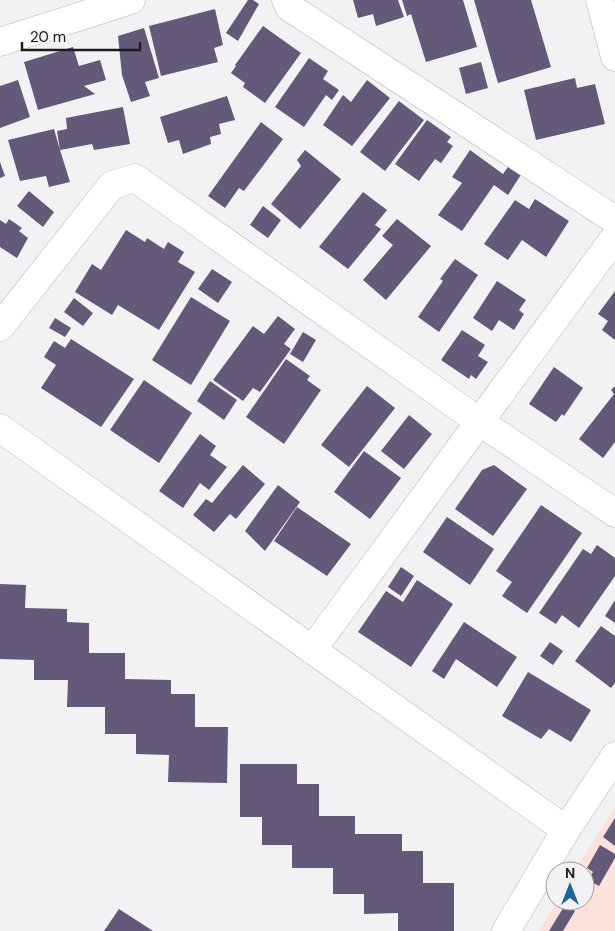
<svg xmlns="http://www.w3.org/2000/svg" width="615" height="931" font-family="'DM Sans',sans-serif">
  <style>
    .education { fill: #fce2dc }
    .building { fill: #635978 }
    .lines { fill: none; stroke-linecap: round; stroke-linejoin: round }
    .street-casing { stroke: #b4b5b6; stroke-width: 29 }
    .secondary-casing { stroke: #b4b5b6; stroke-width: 29 }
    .street { stroke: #fff; stroke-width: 28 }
    .secondary { stroke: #fff; stroke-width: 28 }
  </style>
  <rect width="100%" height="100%" fill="#f2f2f4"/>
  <polygon class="education" points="615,806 615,931 539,931 557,901 585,901 585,871 575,871"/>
  <g class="building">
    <polygon points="248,0 253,0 259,4 238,41 226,33"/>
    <polygon points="353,0 398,0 404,17 376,26 373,14 358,18"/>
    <polygon points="402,0 463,0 477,47 426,62 411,14 407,16"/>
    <polygon points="474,0 531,0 551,67 498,83"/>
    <polygon points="215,9 223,45 214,48 218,62 161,76 149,26"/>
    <polygon points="263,26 301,53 265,103 243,87 245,83 231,73 236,66 235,65"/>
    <polygon points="144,28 159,78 145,82 150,96 131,102 122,75 118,36"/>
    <polygon points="73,47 79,66 100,60 106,80 84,86 95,94 38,110 24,62"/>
    <polygon points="309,58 328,71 323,79 339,90 332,100 326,95 304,127 275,107"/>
    <polygon points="481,62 488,88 466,94 459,68"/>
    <polygon points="575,78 577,88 595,84 605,124 536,140 524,90"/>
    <polygon points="18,80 30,117 0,128 0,86"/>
    <polygon points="367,80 390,98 352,146 323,125 343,95 351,102"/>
    <polygon points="227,96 235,120 219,124 221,134 210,137 211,144 183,154 179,140 168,143 160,117"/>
    <polygon points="399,101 424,120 385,171 360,152"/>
    <polygon points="123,107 130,144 94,150 92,144 60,150 70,182 49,187 46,176 20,181 8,140 54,129 60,150 57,131 67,129 66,118"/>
    <polygon points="427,120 451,137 447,142 453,146 441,163 435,159 419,181 395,164"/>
    <polygon points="261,122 283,139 244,191 239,188 225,208 208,196"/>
    <polygon points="305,150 341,179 300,229 271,204 301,166 297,160"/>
    <polygon points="470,150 503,174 510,164 522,173 508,195 494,185 462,231 438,215 462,183 452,177"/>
    <polygon points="0,162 5,176 0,178"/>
    <polygon points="29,191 54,212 43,227 17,206"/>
    <polygon points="363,192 387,210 375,225 381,229 348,269 319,247"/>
    <polygon points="535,199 569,221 546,257 522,240 508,260 484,244 515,200 529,209"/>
    <polygon points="263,206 281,220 268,238 250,225"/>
    <polygon points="9,219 22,228 19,231 28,238 17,258 0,247 0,220 6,224"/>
    <polygon points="397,219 431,246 386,300 363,280 393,245 382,236"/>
    <polygon points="126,230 145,242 147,238 164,249 168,242 184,252 178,262 195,272 159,330 118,305 112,315 75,292 92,264 101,270"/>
    <polygon points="455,259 478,275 439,332 418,317 443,281 440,279"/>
    <polygon points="212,269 232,282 218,303 198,289"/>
    <polygon points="497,281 526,300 519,310 524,314 514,330 499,320 492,331 473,318"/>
    <polygon points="615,291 615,340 602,330 608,321 598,314"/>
    <polygon points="191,297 230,321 191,385 152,360"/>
    <polygon points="74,298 93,313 83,326 64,312"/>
    <polygon points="278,316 295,329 284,344 291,349 260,392 253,388 243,401 213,380 253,326 264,334"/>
    <polygon points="55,318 71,328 65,337 49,328"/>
    <polygon points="462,330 485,345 478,356 488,362 476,379 471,375 469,379 441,360"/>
    <polygon points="303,332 316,340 303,362 290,354"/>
    <polygon points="71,339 134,379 101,427 41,388 56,365 44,357 54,341 65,348"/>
    <polygon points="286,359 310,376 307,380 321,390 284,444 246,417"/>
    <polygon points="554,367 583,388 564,416 562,414 556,422 529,404"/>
    <polygon points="144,380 192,413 159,463 110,430"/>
    <polygon points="210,381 237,400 224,420 197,401"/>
    <polygon points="367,386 395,408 349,467 321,445"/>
    <polygon points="615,386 615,442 603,458 579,439 614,394 611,390"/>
    <polygon points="409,415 432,434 404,469 381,451"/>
    <polygon points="200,434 216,446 210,455 227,467 209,490 200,483 183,508 159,491"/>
    <polygon points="364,451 401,478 370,519 334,492"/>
    <polygon points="243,465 265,484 236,519 230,514 214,532 193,515 206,499 212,503"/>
    <polygon points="494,465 527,489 493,536 455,509 482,470"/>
    <polygon points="278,485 300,502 265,551 245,531"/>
    <polygon points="541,505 582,533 527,613 502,596 512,582 496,571"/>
    <polygon points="297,507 351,544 327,576 274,541"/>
    <polygon points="447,517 494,549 470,585 423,552"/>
    <polygon points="597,545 615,558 615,576 579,628 562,615 556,624 539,613 583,549 591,554"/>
    <polygon points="401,567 414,576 401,596 388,587"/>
    <polygon points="417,580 453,604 411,667 358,632 386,591 403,602"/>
    <polygon points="0,584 26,585 25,608 67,609 67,622 89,623 89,653 125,653 125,679 171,680 171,694 195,694 195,727 228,727 227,783 168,782 169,755 136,754 136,734 105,734 105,707 67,707 68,680 34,680 34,660 0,659"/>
    <polygon points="615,600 615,623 605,616"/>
    <polygon points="464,622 517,657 497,687 456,659 444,679 432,671"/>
    <polygon points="601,626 615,636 615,683 611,688 575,661"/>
    <polygon points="550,642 563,651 553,665 540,656"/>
    <polygon points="528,672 591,710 571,742 549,729 541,739 502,716"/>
    <polygon points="240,764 297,764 297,784 319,784 319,816 355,816 355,834 402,834 402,851 423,851 423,883 454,883 454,931 398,931 398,913 364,914 364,894 333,894 333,868 292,868 292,845 262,845 262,817 240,817"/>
    <polygon points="615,818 615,846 603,837"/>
    <polygon points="600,845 615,854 615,858 599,886 588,880 593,872 587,868"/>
    <polygon points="565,905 575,911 563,931 549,931"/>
    <polygon points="119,909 153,931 104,931"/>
  </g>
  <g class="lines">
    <defs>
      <g id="street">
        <polyline points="286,0 289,7 615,220"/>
        <polyline points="600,0 615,57"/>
        <polyline points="0,327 112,185 135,178 480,422 615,513"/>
        <polyline points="312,650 615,237"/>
      </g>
      <g id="secondary">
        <polyline points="0,42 131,0"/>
        <polyline points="0,428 566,830"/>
        <polyline points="506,931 566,830 615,756"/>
      </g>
    </defs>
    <use href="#street" class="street-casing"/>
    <use href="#secondary" class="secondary-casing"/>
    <use href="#street" class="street"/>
    <use href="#secondary" class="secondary"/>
  </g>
  <g transform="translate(570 886)"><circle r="24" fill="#f2f2f4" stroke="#9c9c9e"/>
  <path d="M0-4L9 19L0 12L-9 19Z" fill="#1d6498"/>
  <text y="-8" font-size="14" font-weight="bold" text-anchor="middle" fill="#1c1c1d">N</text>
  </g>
  <path d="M22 42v8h118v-8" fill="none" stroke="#1c1c1d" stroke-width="2.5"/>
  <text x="30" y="42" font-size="15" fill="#1c1c1d" stroke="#f2f2f4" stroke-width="4" paint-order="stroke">20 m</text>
</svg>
